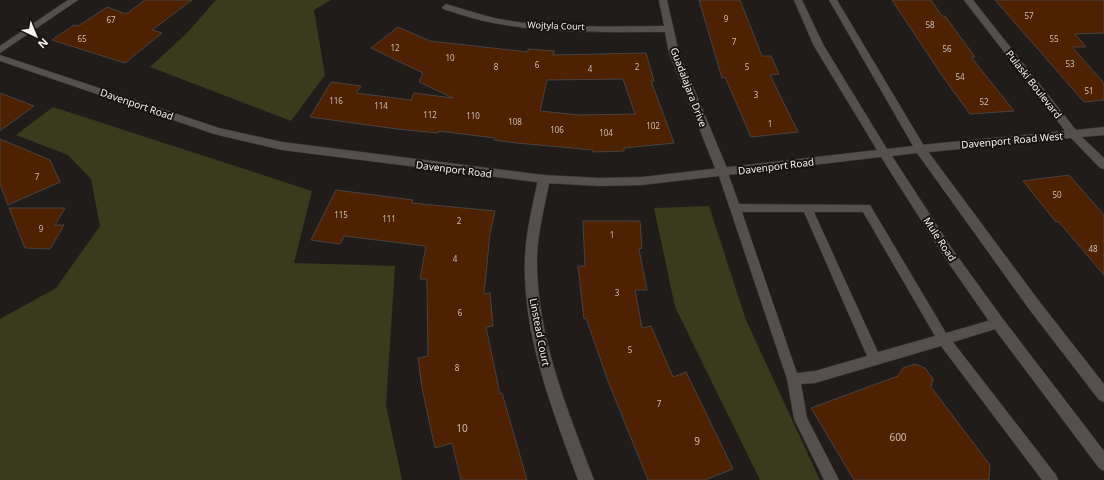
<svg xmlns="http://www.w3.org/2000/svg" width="1104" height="480" font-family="'Noto Sans',sans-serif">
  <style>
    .green { fill: #383b1c }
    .building { fill: #4e2100; stroke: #484340; fill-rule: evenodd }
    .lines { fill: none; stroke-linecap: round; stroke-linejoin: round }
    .lane-casing { stroke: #393634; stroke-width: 1 }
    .street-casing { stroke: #393634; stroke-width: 1 }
    .secondary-casing { stroke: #393634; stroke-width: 1 }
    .lane { fill: #554f4d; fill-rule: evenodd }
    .street { fill: #554f4d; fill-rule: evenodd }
    .secondary { fill: #554f4d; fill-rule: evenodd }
    .labels { text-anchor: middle; stroke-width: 4; stroke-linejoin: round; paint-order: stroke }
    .number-label { font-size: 8px; fill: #cdbfb6 }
    .far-street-label { font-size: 9px; fill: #f7f4f2; stroke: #171310 }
    .street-label { font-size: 10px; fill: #f7f4f2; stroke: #171310 }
    .near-number-label { font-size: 10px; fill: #cdbfb6 }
  </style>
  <rect width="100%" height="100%" fill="#201c19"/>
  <g class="green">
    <polygon points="216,0 331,0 314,10 325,75 291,121 150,67 187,33"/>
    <polygon points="53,107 312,191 294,263 395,266 386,405 402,480 0,480 0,319 56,288 100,226 91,179 68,155 16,135"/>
    <polygon points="709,206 746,320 820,480 760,480 675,307 654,208"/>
  </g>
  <g class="building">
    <polygon points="145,0 192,0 152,30 162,33 125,63 52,40 74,25 78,26 107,7 126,14"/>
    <polygon points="699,0 740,0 762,56 771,56 779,74 770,75 798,132 751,137 725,77 722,78"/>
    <polygon points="892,0 931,0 942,16 945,16 975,57 971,57 1014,111 970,114 943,77"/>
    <polygon points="995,0 1104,0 1104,33 1075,34 1086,47 1072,47 1104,83 1104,100 1084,102"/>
    <path d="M398,27L430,41L528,52V49L554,51L553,55L646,53L654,81H651L674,143L624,148V151L593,152V150L517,143L494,140L495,138L439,131L438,133L397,129L310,117L331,82L361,86L356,93L411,100L414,93L453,98L419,82L423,73L371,48ZM623,79L635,114L579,115L540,111L547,80Z"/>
    <polygon points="0,93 34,106 0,131"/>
    <polygon points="0,139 50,160 60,182 8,205 0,184"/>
    <polygon points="1069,175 1104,215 1104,275 1058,221 1056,222 1023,181"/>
    <polygon points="336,190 413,200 412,203 495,211 490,233 484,294 490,293 493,326 486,327 500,394 502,393 527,480 461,480 452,443 435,448 422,388 418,358 428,356 427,279 420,279 426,246 344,236 340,244 311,240"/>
    <polygon points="9,208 65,208 55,225 64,225 50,249 25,248"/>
    <polygon points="583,221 640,221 642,248 639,249 647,290 635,290 642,328 651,326 673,377 686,372 733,469 705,480 648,480 608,381 586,318 584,319 578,266 585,266"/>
    <polygon points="915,364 925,368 933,379 931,387 990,465 989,480 854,480 811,408 898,376 903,368"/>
  </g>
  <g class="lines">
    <defs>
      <path id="lane" d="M723,169L727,170L728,173L739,204L870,205L946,333L998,318L1002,319L1004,323L1002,327L953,342L1056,475L1058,480H1042L941,346L815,383L801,384L807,418L839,480H824L794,419L787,379L718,173L719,170ZM742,212H804L867,356L815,371L797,373ZM814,212H863L935,336L878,352Z"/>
      <g id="street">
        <polygon points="68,0 78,0 0,53 0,46"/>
        <path d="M659,0H667L679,53L729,173L727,176L723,177L719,176L717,173L669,53L665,32C610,32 554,34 499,24C480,21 462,15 443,9L442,7L446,4C464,9 481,15 499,19C553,29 609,26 664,26Z"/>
        <polygon points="964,0 973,0 1076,130 1104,127 1104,135 1082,137 1104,158 1104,169 1100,168 1071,138 920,153 916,152 915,149 916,146 920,145 1065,131"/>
        <path d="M544,175L548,176L550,179C545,205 538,231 537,257C536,335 567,408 594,480H578C552,408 522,335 525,257C526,231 533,205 538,179L540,176Z"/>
      </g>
      <polygon id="secondary" points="794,0 802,0 824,46 887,149 913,146 829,0 837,0 924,146 1039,301 1104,384 1104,402 1099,400 1029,309 917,153 892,156 953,250 1003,319 1104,451 1104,471 1099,468 993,327 945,258 881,157 642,185 600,186 544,183 282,150 214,134 0,61 0,55 219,128 282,142 544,175 600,178 642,177 877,150 814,46"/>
    </defs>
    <use href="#lane" class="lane-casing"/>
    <use href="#street" class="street-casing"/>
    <use href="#secondary" class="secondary-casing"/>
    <use href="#lane" class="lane"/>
    <use href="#street" class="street"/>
    <use href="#secondary" class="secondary"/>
  </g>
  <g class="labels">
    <g class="number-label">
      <text x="1029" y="19">57</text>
      <text x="726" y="22">9</text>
      <text x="111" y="23">67</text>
      <text x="930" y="28">58</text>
      <text x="82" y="42">65</text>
      <text x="1054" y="42">55</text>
      <text x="734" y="45">7</text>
      <text x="395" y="51">12</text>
      <text x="947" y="52">56</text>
      <text x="450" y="61">10</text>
      <text x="1070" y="67">53</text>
      <text x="537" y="68">6</text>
      <text x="496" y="70">8</text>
      <text x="637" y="70">2</text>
      <text x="747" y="70">5</text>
      <text x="590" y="72">4</text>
      <text x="960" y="80">54</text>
      <text x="1089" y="94">51</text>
      <text x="756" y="98">3</text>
      <text x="336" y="104">116</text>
      <text x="984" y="105">52</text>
      <text x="381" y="109">114</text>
      <text x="430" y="118">112</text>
      <text x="473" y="119">110</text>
      <text x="515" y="125">108</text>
      <text x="770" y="127">1</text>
      <text x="653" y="129">102</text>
      <text x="557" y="133">106</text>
      <text x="606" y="136">104</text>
      <text x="37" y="180">7</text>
      <text x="1057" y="198">50</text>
      <text x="341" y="218">115</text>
      <text x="389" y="222">111</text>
      <text x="459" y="224">2</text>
      <text x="41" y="232">9</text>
      <text x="612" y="238">1</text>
      <text x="1093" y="252">48</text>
      <text x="455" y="262">4</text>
      <text x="617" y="296">3</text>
      <text x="460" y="316">6</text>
      <text x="630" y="353">5</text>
      <text x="457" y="371">8</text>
      <text x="659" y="407">7</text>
    </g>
    <g class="far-street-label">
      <text transform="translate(556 26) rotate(2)" y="3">Wojtyla Court</text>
    </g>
    <g class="street-label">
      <text transform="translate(1034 84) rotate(52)" y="4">Pulaski Boulevard</text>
      <text transform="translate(689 87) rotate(69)" y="4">Guadalajara Drive</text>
      <text transform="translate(137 104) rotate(19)" y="4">Davenport Road</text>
      <text transform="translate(1012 140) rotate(-5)" y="4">Davenport Road West</text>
      <text transform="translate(776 166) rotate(-7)" y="4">Davenport Road</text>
      <text transform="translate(454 169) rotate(7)" y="4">Davenport Road</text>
      <text transform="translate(940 239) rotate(57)" y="4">Mule Road</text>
      <text transform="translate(540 332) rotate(79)" y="4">Linstead Court</text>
    </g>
    <g class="near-number-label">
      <text x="462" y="432">10</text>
      <text x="898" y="441">600</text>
      <text x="697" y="445">9</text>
    </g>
  </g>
  <g transform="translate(36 36) rotate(136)" stroke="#171310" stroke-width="3" paint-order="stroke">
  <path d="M0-3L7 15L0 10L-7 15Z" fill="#f7f4f2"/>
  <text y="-6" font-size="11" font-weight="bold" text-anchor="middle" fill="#f7f4f2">N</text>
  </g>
</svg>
